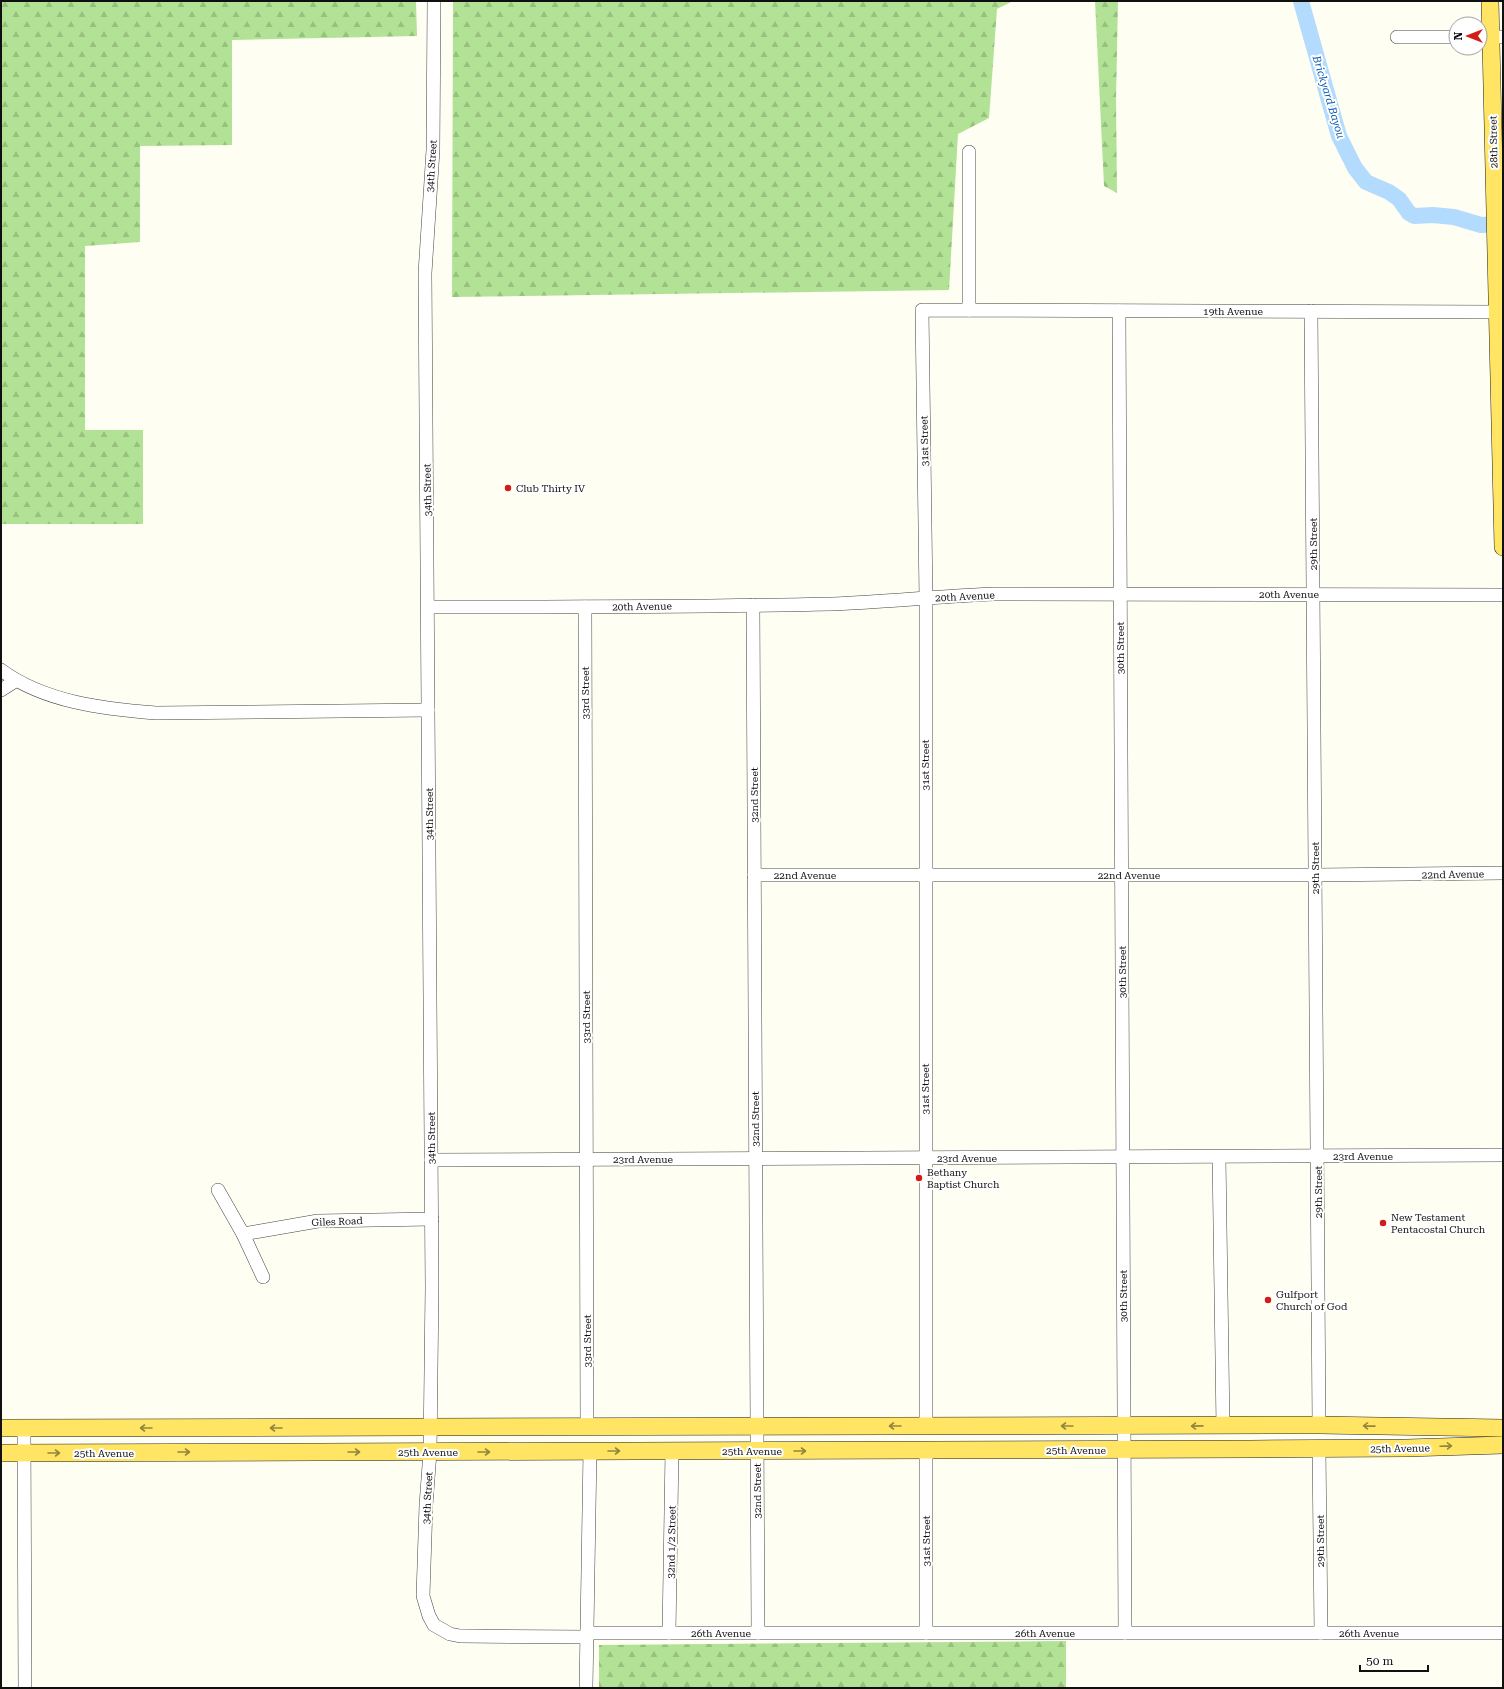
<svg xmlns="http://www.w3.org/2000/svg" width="1504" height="1689" font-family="'Roboto Serif',serif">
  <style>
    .forest { fill: url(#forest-firs) }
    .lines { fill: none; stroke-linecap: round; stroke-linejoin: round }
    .river { stroke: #b2dbfd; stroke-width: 16 }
    .minor-casing { stroke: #434343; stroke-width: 14 }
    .major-casing { stroke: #212121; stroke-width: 18 }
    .minor { stroke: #fff; stroke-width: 13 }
    .major { stroke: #ffe563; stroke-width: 17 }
    .oneway { stroke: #93853e }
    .poi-dot { fill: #d21c17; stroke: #fff; stroke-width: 1.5 }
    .labels { text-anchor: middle; stroke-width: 4; stroke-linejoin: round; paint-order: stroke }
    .street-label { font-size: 10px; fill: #101010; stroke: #fff }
    .poi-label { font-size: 10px; fill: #101010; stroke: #fff; text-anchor: start }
    .water-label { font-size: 11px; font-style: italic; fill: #095cb2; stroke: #fff }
  </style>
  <defs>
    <pattern id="forest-firs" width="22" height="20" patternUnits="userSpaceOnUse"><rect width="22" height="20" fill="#b2e295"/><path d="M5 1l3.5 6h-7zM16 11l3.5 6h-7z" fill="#98c17f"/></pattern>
  </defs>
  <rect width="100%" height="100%" fill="#fffef3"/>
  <g class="forest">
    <polygon points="1,1 416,1 417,36 232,40 232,145 140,146 140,242 85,246 85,430 143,430 143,524 1,524"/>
    <polygon points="453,1 1013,1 997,9 989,118 958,134 949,290 452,297"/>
    <polygon points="1095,1 1118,1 1116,99 1117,193 1104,186"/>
    <polygon points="1066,1641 1066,1688 599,1688 599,1645"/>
  </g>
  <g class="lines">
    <polyline class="river" points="1301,1 1339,136 1355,168 1366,182 1389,192 1399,199 1409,213 1414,216 1433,215 1454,217 1481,225 1503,224"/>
    <defs>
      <g id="minor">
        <polyline points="434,1 433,150 425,273 432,1288 430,1452 426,1505 423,1596 429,1616 434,1625 450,1634 460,1636 587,1637"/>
        <polyline points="1397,37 1456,37"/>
        <polyline points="1480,37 1503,37"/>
        <polyline points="969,152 969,310"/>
        <polyline points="1119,311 1125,1633"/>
        <polyline points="1311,311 1319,1425"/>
        <polyline points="753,605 758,1633"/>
        <path d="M428,607C563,607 697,607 832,604C886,602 940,596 994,594L1503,595"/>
        <polyline points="585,607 587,1427"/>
        <path d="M1,670C44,702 104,709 156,713L428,710"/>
        <polyline points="1,690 15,681"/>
        <polyline points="754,875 1315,875 1503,873"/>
        <polyline points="1219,1157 1223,1426"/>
        <polyline points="431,1160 1503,1155"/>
        <polyline points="218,1190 243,1234 263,1277"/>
        <polyline points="243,1234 318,1221 432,1219"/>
        <polyline points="926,1426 926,598 922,310 1497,312"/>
        <polyline points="24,1429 25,1688"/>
        <polyline points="1319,1449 1321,1633"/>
        <polyline points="926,1450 926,1633"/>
        <polyline points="587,1633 1503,1633"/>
        <polyline points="669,1633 672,1451"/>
        <polyline points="586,1688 590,1451"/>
      </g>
      <g id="major">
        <polyline points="1490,1 1503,547"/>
        <polyline points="1,1428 1319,1425 1503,1428"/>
        <polyline points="1,1453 1250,1449 1407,1448 1503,1445"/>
      </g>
    </defs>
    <use href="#minor" class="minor-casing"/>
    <use href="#major" class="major-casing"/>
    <use href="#minor" class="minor"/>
    <use href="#major" class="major"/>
  </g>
  <defs><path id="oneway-shaft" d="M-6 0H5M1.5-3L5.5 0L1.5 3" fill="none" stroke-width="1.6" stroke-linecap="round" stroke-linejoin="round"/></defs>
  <g class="oneway">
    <use href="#oneway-shaft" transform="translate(895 1426) rotate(180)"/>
    <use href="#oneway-shaft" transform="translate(1067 1426) rotate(-180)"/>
    <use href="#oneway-shaft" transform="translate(1197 1426) rotate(179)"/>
    <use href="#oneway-shaft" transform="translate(1369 1426) rotate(-179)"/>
    <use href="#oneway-shaft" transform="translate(146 1428) rotate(180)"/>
    <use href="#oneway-shaft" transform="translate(276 1428) rotate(180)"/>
    <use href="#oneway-shaft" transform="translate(1446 1446) rotate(-2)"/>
    <use href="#oneway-shaft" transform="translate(614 1451)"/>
    <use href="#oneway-shaft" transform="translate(800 1451)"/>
    <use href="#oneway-shaft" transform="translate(184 1452)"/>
    <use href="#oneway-shaft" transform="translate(354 1452)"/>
    <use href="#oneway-shaft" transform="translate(484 1452)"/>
    <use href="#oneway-shaft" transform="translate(54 1453)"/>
  </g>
  <g class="poi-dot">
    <circle cx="508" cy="488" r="4"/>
    <circle cx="919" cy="1178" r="4"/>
    <circle cx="1383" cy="1223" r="4"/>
    <circle cx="1268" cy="1300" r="4"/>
  </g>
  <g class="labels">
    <g class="street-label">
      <text transform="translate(1493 142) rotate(-91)" y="4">28th Street</text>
      <text transform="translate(431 166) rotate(-86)" y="4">34th Street</text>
      <text x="1233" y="315">19th Avenue</text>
      <text transform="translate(924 441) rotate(-91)" y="4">31st Street</text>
      <text transform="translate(427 490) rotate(-91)" y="4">34th Street</text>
      <text transform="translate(1313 544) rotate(-90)" y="4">29th Street</text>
      <text x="1289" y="598">20th Avenue</text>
      <text transform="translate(965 596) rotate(-3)" y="4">20th Avenue</text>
      <text transform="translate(642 606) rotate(-1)" y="4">20th Avenue</text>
      <text transform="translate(1120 648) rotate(-90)" y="4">30th Street</text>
      <text transform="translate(585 693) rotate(-90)" y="4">33rd Street</text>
      <text transform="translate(925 765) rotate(-90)" y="4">31st Street</text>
      <text transform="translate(754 795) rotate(-90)" y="4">32nd Street</text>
      <text transform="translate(429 814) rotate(-90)" y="4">34th Street</text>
      <text transform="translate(1315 868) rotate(-90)" y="4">29th Street</text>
      <text transform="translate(1453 874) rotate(-1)" y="4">22nd Avenue</text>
      <text x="805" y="879">22nd Avenue</text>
      <text x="1129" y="879">22nd Avenue</text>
      <text transform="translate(1122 972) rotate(-90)" y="4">30th Street</text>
      <text transform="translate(586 1017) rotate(-90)" y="4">33rd Street</text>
      <text transform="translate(925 1089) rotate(-90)" y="4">31st Street</text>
      <text transform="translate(755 1119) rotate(-90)" y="4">32nd Street</text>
      <text transform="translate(431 1138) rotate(-90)" y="4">34th Street</text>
      <text x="1363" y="1160">23rd Avenue</text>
      <text x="967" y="1162">23rd Avenue</text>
      <text x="643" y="1163">23rd Avenue</text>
      <text transform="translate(1318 1192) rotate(-90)" y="4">29th Street</text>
      <text transform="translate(337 1221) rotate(-2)" y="4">Giles Road</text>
      <text transform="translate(1123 1296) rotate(-90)" y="4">30th Street</text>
      <text transform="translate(587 1341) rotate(-90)" y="4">33rd Street</text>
      <text transform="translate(1400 1448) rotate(-1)" y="4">25th Avenue</text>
      <text x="1076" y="1454">25th Avenue</text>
      <text x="752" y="1455">25th Avenue</text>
      <text x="428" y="1456">25th Avenue</text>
      <text x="104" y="1457">25th Avenue</text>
      <text transform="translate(757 1491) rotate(-90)" y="4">32nd Street</text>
      <text transform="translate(427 1498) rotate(-87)" y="4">34th Street</text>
      <text transform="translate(926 1541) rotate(-90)" y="4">31st Street</text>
      <text transform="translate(1320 1541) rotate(-90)" y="4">29th Street</text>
      <text transform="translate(671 1542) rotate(-89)" y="4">32nd 1/2 Street</text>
      <text x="721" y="1637">26th Avenue</text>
      <text x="1045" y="1637">26th Avenue</text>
      <text x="1369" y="1637">26th Avenue</text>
    </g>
    <g class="poi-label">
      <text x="516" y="492">Club Thirty IV</text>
      <text x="927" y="1176">Bethany<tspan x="927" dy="12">Baptist Church</tspan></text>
      <text x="1391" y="1221">New Testament<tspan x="1391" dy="12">Pentacostal Church</tspan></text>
      <text x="1276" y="1298">Gulfport<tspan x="1276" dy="12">Church of God</tspan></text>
    </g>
    <g class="water-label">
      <text transform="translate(1329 97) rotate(73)" y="4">Brickyard Bayou</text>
    </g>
  </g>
  <rect width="1504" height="1689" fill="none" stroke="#101010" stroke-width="4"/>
  <g transform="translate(1468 36) rotate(270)"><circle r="19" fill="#ffffff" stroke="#9f9f9f"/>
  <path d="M0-3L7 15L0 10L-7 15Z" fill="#d21c17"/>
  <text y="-6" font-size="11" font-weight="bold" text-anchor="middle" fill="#101010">N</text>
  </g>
  <path d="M1360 1665v6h68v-6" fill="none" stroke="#101010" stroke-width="2"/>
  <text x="1366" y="1665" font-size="12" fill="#101010" stroke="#ffffff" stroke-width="3" paint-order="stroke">50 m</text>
</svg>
